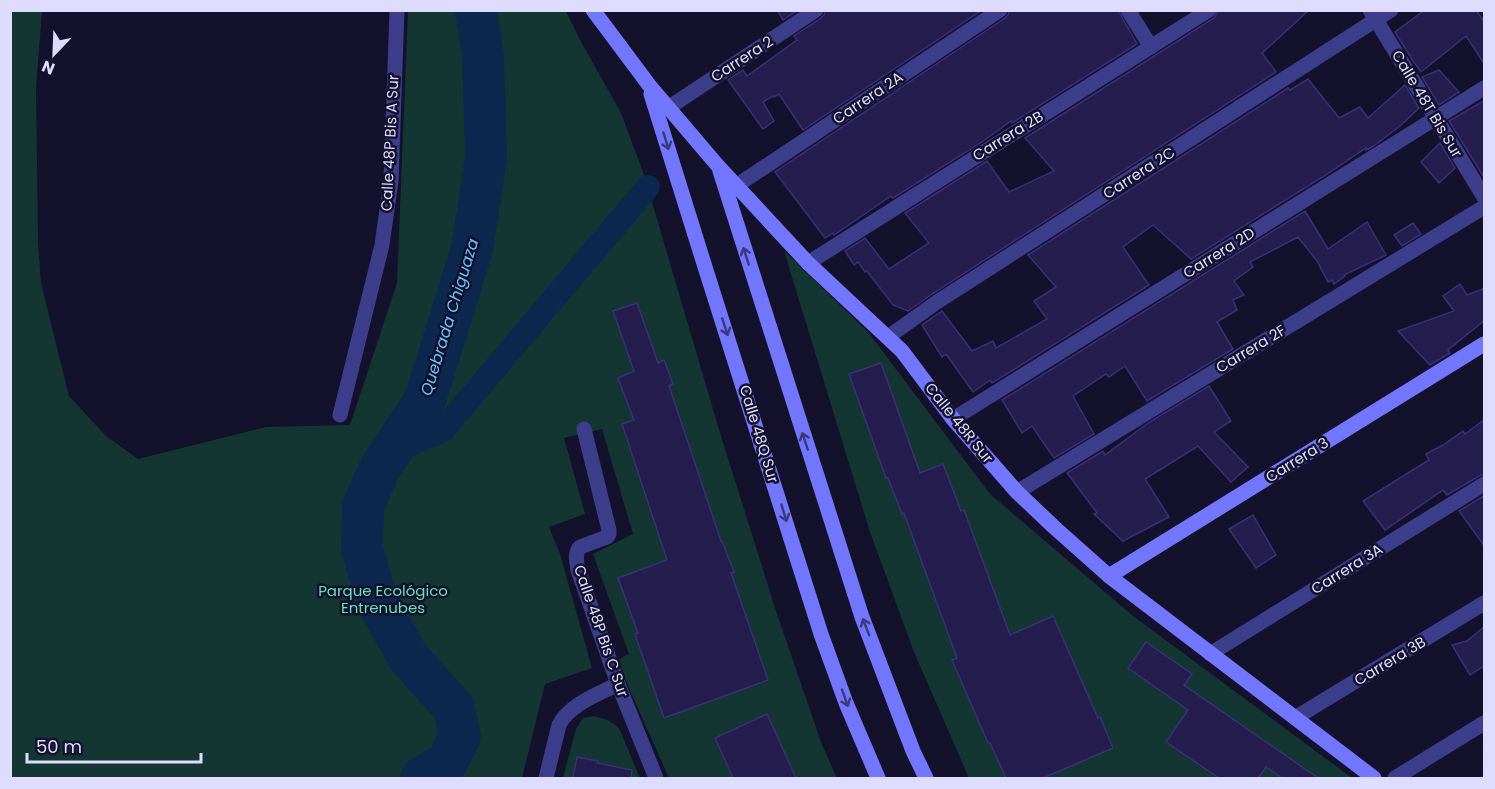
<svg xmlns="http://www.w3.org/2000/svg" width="1495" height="789" font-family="Poppins,sans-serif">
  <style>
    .green { fill: #143633 }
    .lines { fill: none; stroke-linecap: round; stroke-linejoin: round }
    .canal { stroke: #0d284f; stroke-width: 24 }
    .river { stroke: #0d284f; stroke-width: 42 }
    .building { fill: #241d4d; stroke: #3a2f79; stroke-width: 1.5 }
    .street { stroke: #3c3d8b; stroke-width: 15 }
    .secondary { stroke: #7376ff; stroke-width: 15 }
    .oneway { stroke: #3a3980 }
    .labels { text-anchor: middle; stroke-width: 5; stroke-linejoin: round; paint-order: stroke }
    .street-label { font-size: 15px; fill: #dedcff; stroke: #14112c }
    .park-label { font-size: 15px; fill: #66e1bc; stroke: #14112c }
    .water-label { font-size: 16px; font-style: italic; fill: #6ac1ff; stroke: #14112c }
  </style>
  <rect width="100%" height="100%" fill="#14112c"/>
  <g class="green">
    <polygon points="10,11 42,11 36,88 38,243 41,283 69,396 106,436 138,459 266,427 350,425 397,283 408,11 566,11 579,38 621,113 644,175 720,433 776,611 822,745 837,778 669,778 626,681 619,659 629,654 593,554 633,534 602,429 564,438 585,514 549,527 560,554 592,668 545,684 522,778 11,778"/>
    <polygon points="784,251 868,332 990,494 1133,616 1352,778 969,778 914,652 870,532"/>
    <polygon points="594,716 608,720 619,728 640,778 563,778 576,729 583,718"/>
  </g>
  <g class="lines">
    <polyline class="canal" points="390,453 443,430 648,187"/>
    <polyline class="river" points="421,778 447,762 460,737 454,708 408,657 377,601 362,549 363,506 380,468 425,400 472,249 486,158 483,56 476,10"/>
  </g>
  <g class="building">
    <polygon points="777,10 798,10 783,20"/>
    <polygon points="826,10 982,10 803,130 779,94 774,97 773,96 763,102 774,121 763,129 728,80 743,70 747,76 797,40 794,36 821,18 824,15"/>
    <polygon points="1010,10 1118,10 1137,44 1012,123 1011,121 982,142 893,198 891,196 834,235 833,233 825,238 775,172 1005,18 1008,15"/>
    <polygon points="1219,10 1309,10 1262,53 1276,72 932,294 908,311 893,305 867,271 865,272 858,262 854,265 845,251 865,238 889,269 929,243 905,213 987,161 1009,192 1054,171 1025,138 1214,18"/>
    <polygon points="1425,10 1476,10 1485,23 1485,65 1466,36 1421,72 1413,61 1395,32"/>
    <polygon points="1439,70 1459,92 1439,105 1422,77"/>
    <polygon points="1308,79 1339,118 1360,107 1368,118 1405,85 1419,108 1400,126 1372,147 1366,150 1366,148 1324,176 1191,259 1153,225 1123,247 1149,285 992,383 990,380 973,392 946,354 942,357 922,325 942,311 972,351 993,341 996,348 1047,319 1034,301 1056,287 1028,255 1288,88 1290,90"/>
    <polygon points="1485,100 1485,179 1449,121"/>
    <polygon points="1440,143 1455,168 1439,183 1421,162"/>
    <polygon points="1305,211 1328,249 1367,222 1386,255 1344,275 1345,276 1334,284 1332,280 1328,282 1317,261 1298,237 1250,262 1253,267 1234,281 1244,295 1233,300 1237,310 1217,322 1233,349 1147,401 1125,366 1109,377 1106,374 1073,396 1094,434 1054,458 1032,426 1022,433 1002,400"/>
    <polygon points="1413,223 1421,234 1402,246 1394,235"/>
    <polygon points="1460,284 1467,295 1485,288 1485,320 1448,350 1450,353 1430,365 1398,331 1454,311 1443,296"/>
    <polygon points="637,303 658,363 664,360 673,384 669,386 721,541 722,541 734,572 731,573 768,680 664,718 635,634 638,633 618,578 667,560 622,424 634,420 618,378 634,371 613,311"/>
    <polygon points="881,363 920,473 943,464 961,511 964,510 1010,635 1053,616 1098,718 1100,717 1113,748 1043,778 1006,778 990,743 988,743 952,660 957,658 904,513 902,514 888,478 886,478 849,374"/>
    <polygon points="1209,386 1231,421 1214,432 1248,467 1231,482 1198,446 1145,479 1169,517 1123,541 1094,514 1097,513 1067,473 1103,451 1105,455 1148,423"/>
    <polygon points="1485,419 1485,474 1479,476 1447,495 1443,490 1385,530 1363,501 1429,460 1426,454 1443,445 1463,431 1465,434"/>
    <polygon points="1485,495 1485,547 1459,511"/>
    <polygon points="1253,515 1276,555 1256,568 1229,529"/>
    <polygon points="1485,626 1485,665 1470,675 1452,645 1467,641"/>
    <polygon points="1146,642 1192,674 1184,685 1318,778 1282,778 1266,767 1258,778 1219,778 1166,742 1188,710 1128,668"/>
    <polygon points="767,714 796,778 733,778 715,738"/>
    <polygon points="577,757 598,761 597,763 632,770 631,778 573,778"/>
  </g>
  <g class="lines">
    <g class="street">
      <polyline points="1128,10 1151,47"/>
      <polyline points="1370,10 1484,197"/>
      <polyline points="668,108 816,10"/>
      <polyline points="736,186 1000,10"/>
      <polyline points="808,263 1209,10"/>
      <polyline points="888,337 937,302 1391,10"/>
      <polyline points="340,415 382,245 391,181 397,10"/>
      <polyline points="953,419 1484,88"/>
      <path d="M584,429L609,530V534L607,537L580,547C574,554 577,562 578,570L618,684L656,778"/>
      <polyline points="1017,492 1484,207"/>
      <polyline points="1210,654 1484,484"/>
      <polyline points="1295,718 1484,603"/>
      <path d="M546,778L559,725C569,705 598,694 618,684"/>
      <polyline points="1395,778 1484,723"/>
    </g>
    <g class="secondary">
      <polyline points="593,10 649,85 718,166 808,263 902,351 953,419 1017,492 1055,528 1109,576 1374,778"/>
      <polyline points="651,94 700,251 821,634 846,703 878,778"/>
      <polyline points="720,171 862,617 913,751 926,778"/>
      <polyline points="1109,576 1484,344"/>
    </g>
  </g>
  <defs><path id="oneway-shaft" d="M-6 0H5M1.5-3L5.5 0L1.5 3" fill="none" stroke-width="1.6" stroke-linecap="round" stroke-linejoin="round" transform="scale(1.5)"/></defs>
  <g class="oneway">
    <use href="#oneway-shaft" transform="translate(666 141) rotate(73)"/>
    <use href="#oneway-shaft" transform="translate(746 256) rotate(-108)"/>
    <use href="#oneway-shaft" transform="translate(725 327) rotate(72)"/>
    <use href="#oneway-shaft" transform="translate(805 441) rotate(-108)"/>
    <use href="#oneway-shaft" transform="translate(784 513) rotate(73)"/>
    <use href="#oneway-shaft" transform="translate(866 627) rotate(-111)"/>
    <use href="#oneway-shaft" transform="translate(845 698) rotate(70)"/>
  </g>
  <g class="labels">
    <g class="street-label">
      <text transform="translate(742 59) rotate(-33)" y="5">Carrera 2</text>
      <text transform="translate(868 98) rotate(-34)" y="5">Carrera 2A</text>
      <text transform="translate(1427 104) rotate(59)" y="5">Calle 48T Bis Sur</text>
      <text transform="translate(1008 136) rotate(-32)" y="5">Carrera 2B</text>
      <text transform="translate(390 143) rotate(-87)" y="5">Calle 48P Bis A Sur</text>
      <text transform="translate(1139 173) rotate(-33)" y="5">Carrera 2C</text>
      <text transform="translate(1219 253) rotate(-32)" y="5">Carrera 2D</text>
      <text transform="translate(1251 349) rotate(-31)" y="5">Carrera 2F</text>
      <text transform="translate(959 423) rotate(51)" y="5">Calle 48R Sur</text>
      <text transform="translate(759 434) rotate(73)" y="5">Calle 48Q Sur</text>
      <text transform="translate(1297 460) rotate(-32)" y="5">Carrera 3</text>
      <text transform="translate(1347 569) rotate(-32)" y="5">Carrera 3A</text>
      <text transform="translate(601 631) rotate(71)" y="5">Calle 48P Bis C Sur</text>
      <text transform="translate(1390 661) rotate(-31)" y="5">Carrera 3B</text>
    </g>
    <g class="park-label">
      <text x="383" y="596">Parque Ecológico<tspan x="383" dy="17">Entrenubes</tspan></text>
    </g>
    <g class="water-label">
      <text transform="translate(449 317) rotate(-73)" y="6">Quebrada Chiguaza</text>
    </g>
  </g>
  <rect width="1495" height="789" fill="none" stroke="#dedcff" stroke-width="24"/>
  <g transform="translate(54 54) rotate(203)" stroke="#14112c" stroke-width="4.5" paint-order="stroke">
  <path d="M0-4.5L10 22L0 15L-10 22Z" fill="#dedcff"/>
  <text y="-9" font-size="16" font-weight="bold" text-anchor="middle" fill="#dedcff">N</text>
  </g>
  <path d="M27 753v9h174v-9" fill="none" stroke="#dedcff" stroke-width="3"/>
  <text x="36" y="753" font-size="18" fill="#dedcff" stroke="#14112c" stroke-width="4.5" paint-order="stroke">50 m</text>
</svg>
